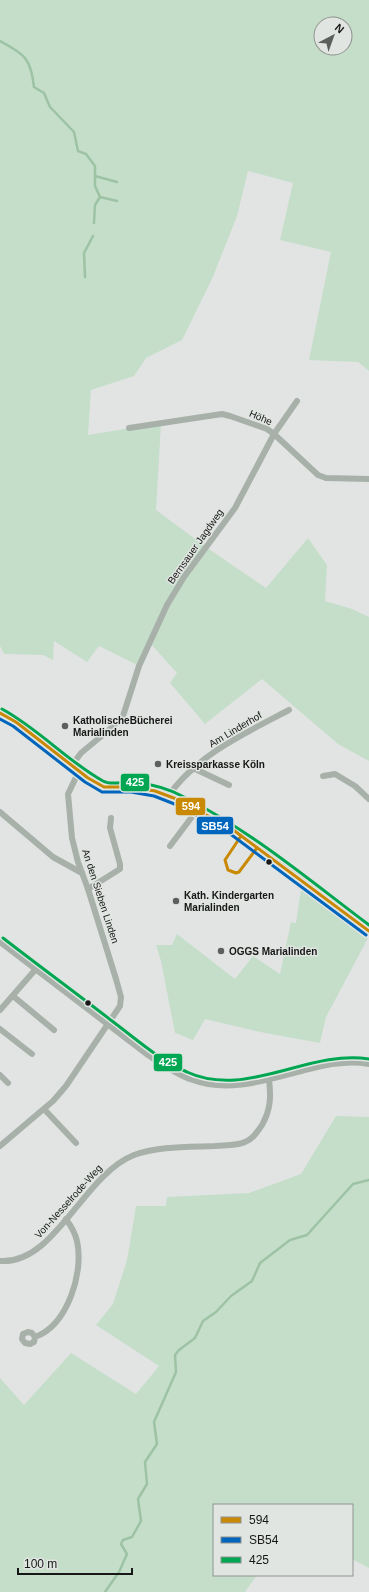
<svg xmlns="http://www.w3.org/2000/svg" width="369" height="1592" font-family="Arial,sans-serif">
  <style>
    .green { fill: #c5deca; fill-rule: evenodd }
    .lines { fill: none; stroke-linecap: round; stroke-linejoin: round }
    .stream { stroke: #9dc3a4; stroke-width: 2.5 }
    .minor { stroke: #a8b0aa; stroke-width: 6 }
    .secondary { stroke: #9ca59e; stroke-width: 9 }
    .bus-1-casing { stroke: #e1e5e2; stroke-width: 6 }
    .bus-2-casing { stroke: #e1e5e2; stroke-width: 6 }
    .bus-3-casing { stroke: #e1e5e2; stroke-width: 6 }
    .bus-1 { stroke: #ca8904; stroke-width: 3 }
    .bus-2 { stroke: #0065bd; stroke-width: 3 }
    .bus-3 { stroke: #00a651; stroke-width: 3 }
    .poi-dot { fill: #5d5f5e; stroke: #e1e5e2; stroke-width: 1.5 }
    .bus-dot { fill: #161716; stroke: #e1e5e2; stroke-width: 1.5 }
    .labels { text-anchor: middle; stroke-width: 3; stroke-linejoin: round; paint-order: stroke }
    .street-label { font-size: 10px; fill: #161716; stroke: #e1e5e2 }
    .poi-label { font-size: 10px; font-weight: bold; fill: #161716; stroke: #e1e5e2; text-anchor: start }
    .line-badge { stroke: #e1e5e2; stroke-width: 1.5 }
    .badge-label { font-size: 11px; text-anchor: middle; font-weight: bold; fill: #fff }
  </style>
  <rect width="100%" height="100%" fill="#e2e4e3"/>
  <g class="green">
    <path d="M0,0H369V371L358,362L309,360L331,252L280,240L293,183L248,171L237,216L212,279L182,340L146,358L134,376L91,390L88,435L161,423L156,510L206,547L266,588L308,538L327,565L325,601L352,609L369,617V761L338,744L262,679L205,724L170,683L177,673L150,643L139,666L99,646L87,662L54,641L53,660L43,655L4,654L0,646ZM321,24H345V48H321Z"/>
    <polygon points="301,890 368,938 326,1017 320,1043 265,1033 205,1019 193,1040 175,1033 161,961 156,945 172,945 177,934 235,979 253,956 280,974 291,922 296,923"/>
    <polygon points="336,1116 369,1117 369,1568 352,1559 352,1505 214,1505 214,1575 257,1575 245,1592 0,1592 0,1378 24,1405 71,1353 136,1394 159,1366 96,1325 113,1304 127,1260 136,1206 166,1206 167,1197 249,1193 301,1174"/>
  </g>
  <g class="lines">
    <g class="stream">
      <path d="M0,41C25,54 31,59 34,87L44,93L50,107L74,132L78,151L86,154L95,166V186L100,197L95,205L94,223"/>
      <polyline points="95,176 117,182"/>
      <polyline points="100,197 117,201"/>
      <polyline points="85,277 84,253 93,236"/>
      <polyline points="105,1592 119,1572 127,1554 121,1544 123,1540 132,1537 141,1521 138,1499 147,1484 145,1462 157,1444 154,1422 176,1372 175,1355 179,1350 195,1338 203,1321 216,1312 231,1296 252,1281 260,1263 290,1240 307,1235 353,1184 369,1180"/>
    </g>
    <g class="minor">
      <polyline points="129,428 222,414 230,416 267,429 274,434 318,475 326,478 369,479"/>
      <polyline points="72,765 81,753 110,729 123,716 139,666 167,605 184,577 235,508 274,434 297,401"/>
      <polyline points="193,768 229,785"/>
      <polyline points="323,776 335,774 355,786 369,799"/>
      <path d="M169,795C197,755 247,732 289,710"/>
      <polyline points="0,812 53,857 82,873"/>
      <polyline points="170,846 197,810"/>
      <polyline points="88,889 120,869 120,864 110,828 111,818"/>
      <path d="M0,942L148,1055C162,1064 177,1075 193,1080C230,1094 272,1078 309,1069C328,1064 349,1060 369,1064"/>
      <polyline points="13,996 54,1030"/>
      <polyline points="0,1010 35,970"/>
      <polyline points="0,1029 32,1054"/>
      <polyline points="0,1075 8,1083"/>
      <polyline points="44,1109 76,1143"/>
      <polyline points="0,1146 53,1101 66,1086 120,1006 121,997 116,979 88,889 78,862 72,838 68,794 79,771"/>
      <path d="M0,1261C55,1265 83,1175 134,1155C156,1146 191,1147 215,1146C225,1145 236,1146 245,1142C253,1139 257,1132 262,1125C271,1109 271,1096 269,1079"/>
      <path d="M35,1337L32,1333L28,1332L23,1334L22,1339L25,1343L30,1344L34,1342L35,1337C68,1325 84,1272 77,1241C75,1232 71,1226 66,1219"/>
    </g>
    <polyline class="secondary" points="0,713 16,722 88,778 104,787 112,788 131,787 155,791 179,800 232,829 369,931"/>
    <defs>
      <g id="bus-1">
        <polyline points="0,713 16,722 88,778 104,787 131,787 155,791 179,800 232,829 369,931"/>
        <polyline points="241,836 225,860 228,870 236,873 239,872 257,848"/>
      </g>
      <polyline id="bus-2" points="0,719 13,726 85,782 102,792 131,792 154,796 177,805 229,833 366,935"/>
      <g id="bus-3">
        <path d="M2,709C39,729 67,761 103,781C112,786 123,781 133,782C150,784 167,788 182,796C250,830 309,880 369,925"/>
        <path d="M3,938C39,966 76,993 112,1021C136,1039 159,1060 187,1072C202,1079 218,1081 235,1080C280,1077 323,1052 369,1059"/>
      </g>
    </defs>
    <use href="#bus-1" class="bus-1-casing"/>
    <use href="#bus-2" class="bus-2-casing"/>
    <use href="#bus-3" class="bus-3-casing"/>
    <use href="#bus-1" class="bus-1"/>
    <use href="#bus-2" class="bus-2"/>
    <use href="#bus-3" class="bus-3"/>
  </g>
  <g class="poi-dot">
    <circle cx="65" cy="726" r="4"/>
    <circle cx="158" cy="764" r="4"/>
    <circle cx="176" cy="901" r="4"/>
    <circle cx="221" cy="951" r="4"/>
  </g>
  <g class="bus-dot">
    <circle cx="269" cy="862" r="3.5"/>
    <circle cx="88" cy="1003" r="3.5"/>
  </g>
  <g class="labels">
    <g class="street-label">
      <text transform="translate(261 417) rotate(23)" y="4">Höhe</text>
      <text transform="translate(195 546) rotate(-55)" y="4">Bernsauer Jagdweg</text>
      <text transform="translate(235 729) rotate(-31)" y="4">Am Linderhof</text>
      <text transform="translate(101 896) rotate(72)" y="4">An den Sieben Linden</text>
      <text transform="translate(68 1201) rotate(-48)" y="4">Von-Nesselrode-Weg</text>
    </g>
    <g class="poi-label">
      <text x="73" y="724">KatholischeBücherei<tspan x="73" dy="12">Marialinden</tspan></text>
      <text x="166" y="768">Kreissparkasse Köln</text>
      <text x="184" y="899">Kath. Kindergarten<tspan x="184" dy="12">Marialinden</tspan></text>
      <text x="229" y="955">OGGS Marialinden</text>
    </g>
  </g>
  <g class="line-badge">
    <rect x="120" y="773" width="30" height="19" rx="4" fill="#00a651"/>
    <rect x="175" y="797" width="31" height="19" rx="4" fill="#ca8904"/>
    <rect x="196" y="816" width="38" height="19" rx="4" fill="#0065bd"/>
    <rect x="153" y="1053" width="30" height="19" rx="4" fill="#00a651"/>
  </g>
  <g class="badge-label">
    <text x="135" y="786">425</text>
    <text x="191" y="810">594</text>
    <text x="215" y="830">SB54</text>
    <text x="168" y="1066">425</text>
  </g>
  <rect x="213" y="1504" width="140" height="72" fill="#e1e5e2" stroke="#909390"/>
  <rect x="221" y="1517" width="20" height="6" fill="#ca8904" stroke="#909390"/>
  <text x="249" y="1524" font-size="12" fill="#161716">594</text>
  <rect x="221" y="1537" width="20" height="6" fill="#0065bd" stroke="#909390"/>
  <text x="249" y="1544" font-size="12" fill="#161716">SB54</text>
  <rect x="221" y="1557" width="20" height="6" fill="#00a651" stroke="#909390"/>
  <text x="249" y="1564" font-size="12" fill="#161716">425</text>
  <g transform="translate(333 36) rotate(41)"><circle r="19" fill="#e1e5e2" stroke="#909390"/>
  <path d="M0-3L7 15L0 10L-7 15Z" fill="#5d5f5e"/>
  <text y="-6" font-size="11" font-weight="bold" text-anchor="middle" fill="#161716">N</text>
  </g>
  <path d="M18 1568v6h114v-6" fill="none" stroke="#161716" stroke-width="2"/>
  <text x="24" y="1568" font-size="12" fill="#161716" stroke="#e1e5e2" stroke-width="3" paint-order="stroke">100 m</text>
</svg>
